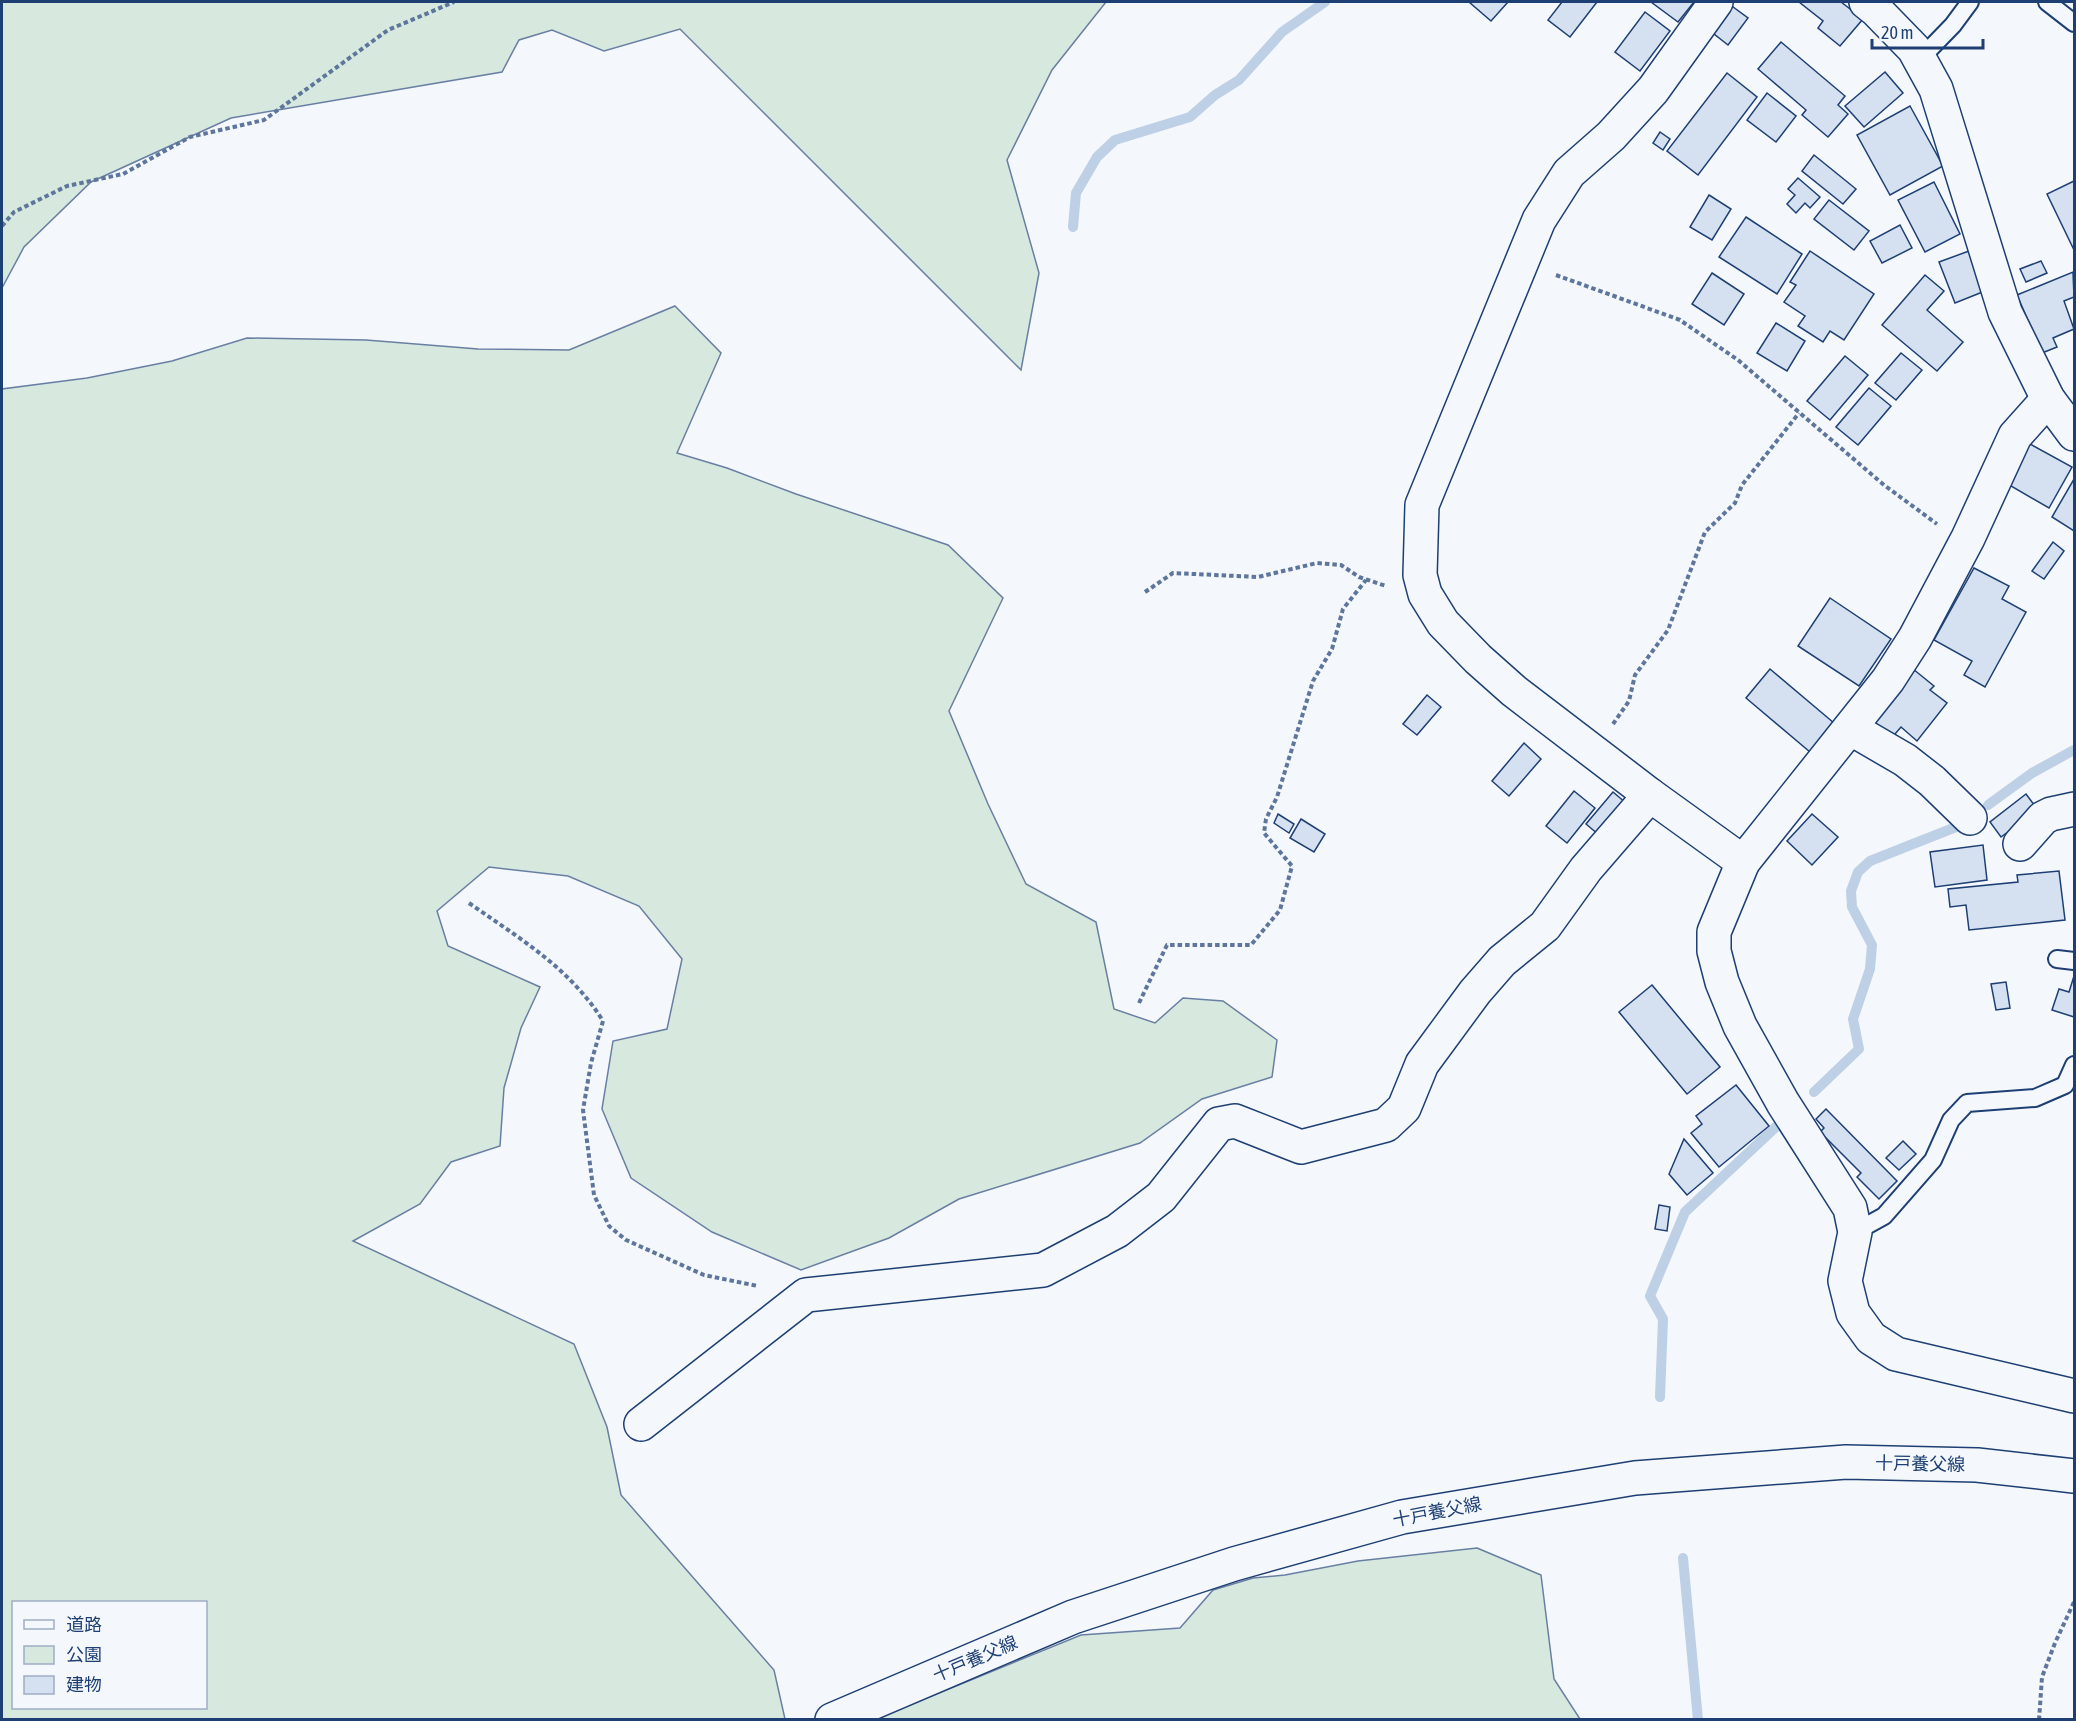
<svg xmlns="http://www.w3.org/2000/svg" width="2076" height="1721" font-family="'Asap Condensed','Noto Sans JP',sans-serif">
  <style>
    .green { fill: #d7e8df; stroke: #687fa3; stroke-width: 1.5; fill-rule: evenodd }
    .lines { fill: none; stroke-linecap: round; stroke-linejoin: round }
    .stream { stroke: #bed0e5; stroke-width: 10 }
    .building { fill: #d5e0f0; stroke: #1d3f73; stroke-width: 1.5 }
    .lane-casing { stroke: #1d3f73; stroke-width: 20 }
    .street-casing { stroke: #1d3f73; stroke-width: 36 }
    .secondary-casing { stroke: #1d3f73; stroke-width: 36 }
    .path { stroke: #5e769c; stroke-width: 4; stroke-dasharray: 4.5 3; stroke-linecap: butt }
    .lane { stroke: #f4f7fb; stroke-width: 16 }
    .street { stroke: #f4f7fb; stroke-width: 33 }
    .secondary { stroke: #f4f7fb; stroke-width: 33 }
    .labels { text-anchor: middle; stroke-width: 4.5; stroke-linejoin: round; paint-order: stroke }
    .street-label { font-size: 18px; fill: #1d3f73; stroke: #f4f7fb }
  </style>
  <rect width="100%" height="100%" fill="#f4f7fb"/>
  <g class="green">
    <polygon points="2,2 1106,2 1052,70 1007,160 1039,273 1021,370 680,29 604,51 552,30 519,40 502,72 231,118 91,182 24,247 2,288"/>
    <path d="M675,306L721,353L677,453L727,468L796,494L948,545L1003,598L949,711L988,804L1026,884L1096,922L1114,1009L1155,1023L1183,998L1223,1001L1277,1040L1272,1077L1202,1099L1140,1143L959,1199L889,1238L801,1270L712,1232L631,1178L602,1109L613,1041L667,1029L682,959L639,906L568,876L489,867L437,911L448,946L540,987L521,1028L504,1088L500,1146L451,1162L420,1204L353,1241L574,1344L607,1427L621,1495L774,1670L785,1719H2V389L87,378L172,361L247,338L366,340L478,349L569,350ZM14,1602H206V1708H14Z"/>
    <polygon points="1477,1548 1541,1575 1554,1679 1580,1719 873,1720 1081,1635 1180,1628 1213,1590 1253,1578 1285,1575 1358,1561"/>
  </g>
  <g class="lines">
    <g class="stream">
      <polyline points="1073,227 1076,193 1097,157 1115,140 1190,117 1215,95 1239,80 1282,32 1325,2"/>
      <polyline points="1988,805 2032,773 2074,750"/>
      <polyline points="1814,1092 1859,1049 1853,1019 1870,969 1872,945 1852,907 1851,891 1858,872 1870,861 1961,825"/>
      <polyline points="1660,1397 1663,1319 1650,1296 1685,1212 1779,1124"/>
      <polyline points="1683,1558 1698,1720"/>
    </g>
  </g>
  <g class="building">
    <polygon points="1469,2 1508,2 1491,21"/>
    <polygon points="1562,2 1597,2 1570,37 1548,20"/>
    <polygon points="1651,2 1694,2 1678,22"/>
    <polygon points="1799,2 1841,2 1863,19 1840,46 1818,28 1823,21"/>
    <polygon points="1729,4 1748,18 1728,45 1709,30"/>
    <polygon points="1645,12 1670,31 1640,71 1615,52"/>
    <polygon points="1781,42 1845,96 1838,105 1848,114 1828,137 1802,115 1806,110 1758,69"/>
    <polygon points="1885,72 1903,93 1864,127 1845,106"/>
    <polygon points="1727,73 1757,97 1698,175 1667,151"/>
    <polygon points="1767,93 1796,116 1776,142 1747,120"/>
    <polygon points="1910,106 1943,166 1890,195 1857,135"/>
    <polygon points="1660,132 1670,139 1663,150 1653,143"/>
    <polygon points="1814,155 1856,189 1843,204 1802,171"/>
    <polygon points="1798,178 1820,197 1810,208 1805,203 1796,213 1787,204 1795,195 1788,189"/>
    <polygon points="2074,181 2074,250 2047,194"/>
    <polygon points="1934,182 1960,234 1925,252 1898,200"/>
    <polygon points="1709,195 1731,209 1712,240 1690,227"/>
    <polygon points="1829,200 1869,231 1854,250 1814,219"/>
    <polygon points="1746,217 1802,254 1777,294 1719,257"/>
    <polygon points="1900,225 1912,248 1882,263 1870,241"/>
    <polygon points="1810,251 1874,294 1844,340 1830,331 1823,342 1798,326 1805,316 1784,302 1796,285 1790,282"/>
    <polygon points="1969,251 1985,291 1955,303 1939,262"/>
    <polygon points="2041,261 2047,273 2026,282 2020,269"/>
    <polygon points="2073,272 2074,297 2064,301 2074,329 2053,338 2057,347 2042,353 2017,295"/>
    <polygon points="1712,273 1744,294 1724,325 1692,304"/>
    <polygon points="1925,275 1944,291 1927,310 1963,342 1937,371 1882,325"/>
    <polygon points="1776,323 1805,341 1787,371 1757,353"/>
    <polygon points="1901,353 1922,370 1896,400 1875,383"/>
    <polygon points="1845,356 1868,375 1830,420 1807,401"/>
    <polygon points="1869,388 1891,406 1858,445 1836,427"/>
    <polygon points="2021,439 2072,467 2049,508 1999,479"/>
    <polygon points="2074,479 2074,531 2052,517"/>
    <polygon points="2053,542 2064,551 2044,579 2032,571"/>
    <polygon points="1974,568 2009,586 2002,599 2026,612 1985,687 1964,675 1972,661 1934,640"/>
    <polygon points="1830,598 1891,639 1859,686 1798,646"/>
    <polygon points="1770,669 1834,723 1810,752 1746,698"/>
    <polygon points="1913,669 1934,686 1930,690 1947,703 1917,741 1901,727 1889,741 1868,725"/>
    <polygon points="1427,695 1441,707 1417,735 1403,724"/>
    <polygon points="1524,743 1541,759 1509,796 1492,781"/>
    <polygon points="1574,791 1595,808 1567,843 1546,826"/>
    <polygon points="1613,792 1626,803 1599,835 1586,824"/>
    <polygon points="2026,794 2038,810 2001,837 1990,822"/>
    <polygon points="1278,814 1294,824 1289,833 1274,823"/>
    <polygon points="1812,814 1838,837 1812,865 1787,841"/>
    <polygon points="1301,819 1325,834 1314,852 1290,838"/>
    <polygon points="1983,845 1987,880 1935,887 1930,852"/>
    <polygon points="2059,871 2065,920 1969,930 1966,905 1950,907 1948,889 2018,882 2017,875"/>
    <polygon points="2074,976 2074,1017 2052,1010 2059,989 2069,992"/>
    <polygon points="2006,982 2010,1008 1996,1010 1991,984"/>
    <polygon points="1652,985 1720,1067 1687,1094 1619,1012"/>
    <polygon points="1736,1085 1769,1126 1719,1167 1691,1133 1702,1124 1696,1116"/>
    <polygon points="1826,1109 1897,1181 1879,1199 1857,1177 1861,1173 1820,1132 1824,1128 1816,1119"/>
    <polygon points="1684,1139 1713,1173 1687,1195 1669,1174"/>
    <polygon points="1903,1141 1916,1154 1899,1170 1886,1158"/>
    <polygon points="1659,1205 1670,1207 1667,1231 1655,1229"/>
  </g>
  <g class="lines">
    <defs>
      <g id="lane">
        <polyline points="2047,2 2074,23"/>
        <polyline points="1920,59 1953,25 1970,2"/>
        <polyline points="2057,959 2074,961"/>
        <polyline points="1855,1232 1884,1216 1933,1160 1951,1120 1967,1103 2035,1098 2065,1085 2074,1065"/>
      </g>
      <g id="street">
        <polyline points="1716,2 1653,90 1611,136 1569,173 1539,220 1422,505 1420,575 1425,594 1443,623 1478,659 1514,691 1650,795 1743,862 1714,932 1714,951 1722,982 1740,1026 1783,1103 1850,1208 1855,1232 1845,1281 1853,1313 1871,1338 1896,1354 2074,1396"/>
        <polyline points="1866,2 1876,10 1914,49 1936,89 2005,312 2048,399 2074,434"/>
        <polyline points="1850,728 1905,760 1932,781 1970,818"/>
        <polyline points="2020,844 2043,818 2051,814 2074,809"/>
        <polyline points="1743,862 1888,680 1915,638 1968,538 2015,436 2048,399"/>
        <polyline points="641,1424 806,1295 1043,1270 1117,1231 1161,1197 1219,1124 1235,1121 1301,1147 1386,1125 1404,1108 1422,1064 1475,992 1502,961 1545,926 1586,869 1650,795"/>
      </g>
      <polyline id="secondary" points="832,1720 1073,1617 1234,1564 1402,1517 1635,1478 1846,1462 1977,1465 2074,1476"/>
    </defs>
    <use href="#lane" class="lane-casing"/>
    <use href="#street" class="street-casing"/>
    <use href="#secondary" class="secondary-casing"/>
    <g class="path">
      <polyline points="2,226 14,212 67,186 123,174 190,137 264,120 388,30 454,2"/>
      <polyline points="1556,275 1680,320 1738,360 1884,485 1937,524"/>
      <polyline points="1145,592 1173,573 1258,577 1317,563 1341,565 1359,577 1386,586"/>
      <polyline points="1613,724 1629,701 1635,675 1668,630 1705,532 1735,503 1742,485 1799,413"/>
      <path d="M469,903C519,938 570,968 603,1021L591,1063L583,1110L594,1195L609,1226L626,1240L704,1275L758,1286"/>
      <polyline points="1139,1003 1167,945 1251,945 1280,910 1292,866 1264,833 1266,819 1277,797 1313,681 1332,649 1343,609 1366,580"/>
      <polyline points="2039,1720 2042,1677 2055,1643 2074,1602"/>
    </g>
    <use href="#lane" class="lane"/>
    <use href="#street" class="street"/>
    <use href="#secondary" class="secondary"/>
  </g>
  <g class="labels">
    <g class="street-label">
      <text transform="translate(1920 1464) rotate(1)" y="6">十戸養父線</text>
      <text transform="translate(1437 1512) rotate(-11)" y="6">十戸養父線</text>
      <text transform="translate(975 1659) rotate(-23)" y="6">十戸養父線</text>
    </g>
  </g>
  <rect width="2076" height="1721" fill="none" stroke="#1d3f73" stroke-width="6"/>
  <rect x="12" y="1601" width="195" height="108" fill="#f4f7fb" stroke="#9eadc5" stroke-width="1.5"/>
  <rect x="24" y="1620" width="30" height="9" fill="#f4f7fb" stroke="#9eadc5" stroke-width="1.5"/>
  <text x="66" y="1631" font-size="18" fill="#1d3f73">道路</text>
  <rect x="24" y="1646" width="30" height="18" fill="#d7e8df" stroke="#9eadc5" stroke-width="1.5"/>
  <text x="66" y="1661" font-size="18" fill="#1d3f73">公園</text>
  <rect x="24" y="1676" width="30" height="18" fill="#d5e0f0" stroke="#9eadc5" stroke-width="1.5"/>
  <text x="66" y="1691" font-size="18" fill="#1d3f73">建物</text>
  <path d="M1872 39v9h111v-9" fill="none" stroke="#1d3f73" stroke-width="3"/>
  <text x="1881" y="39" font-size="18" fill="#1d3f73" stroke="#f4f7fb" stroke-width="4.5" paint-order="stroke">20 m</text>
</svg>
